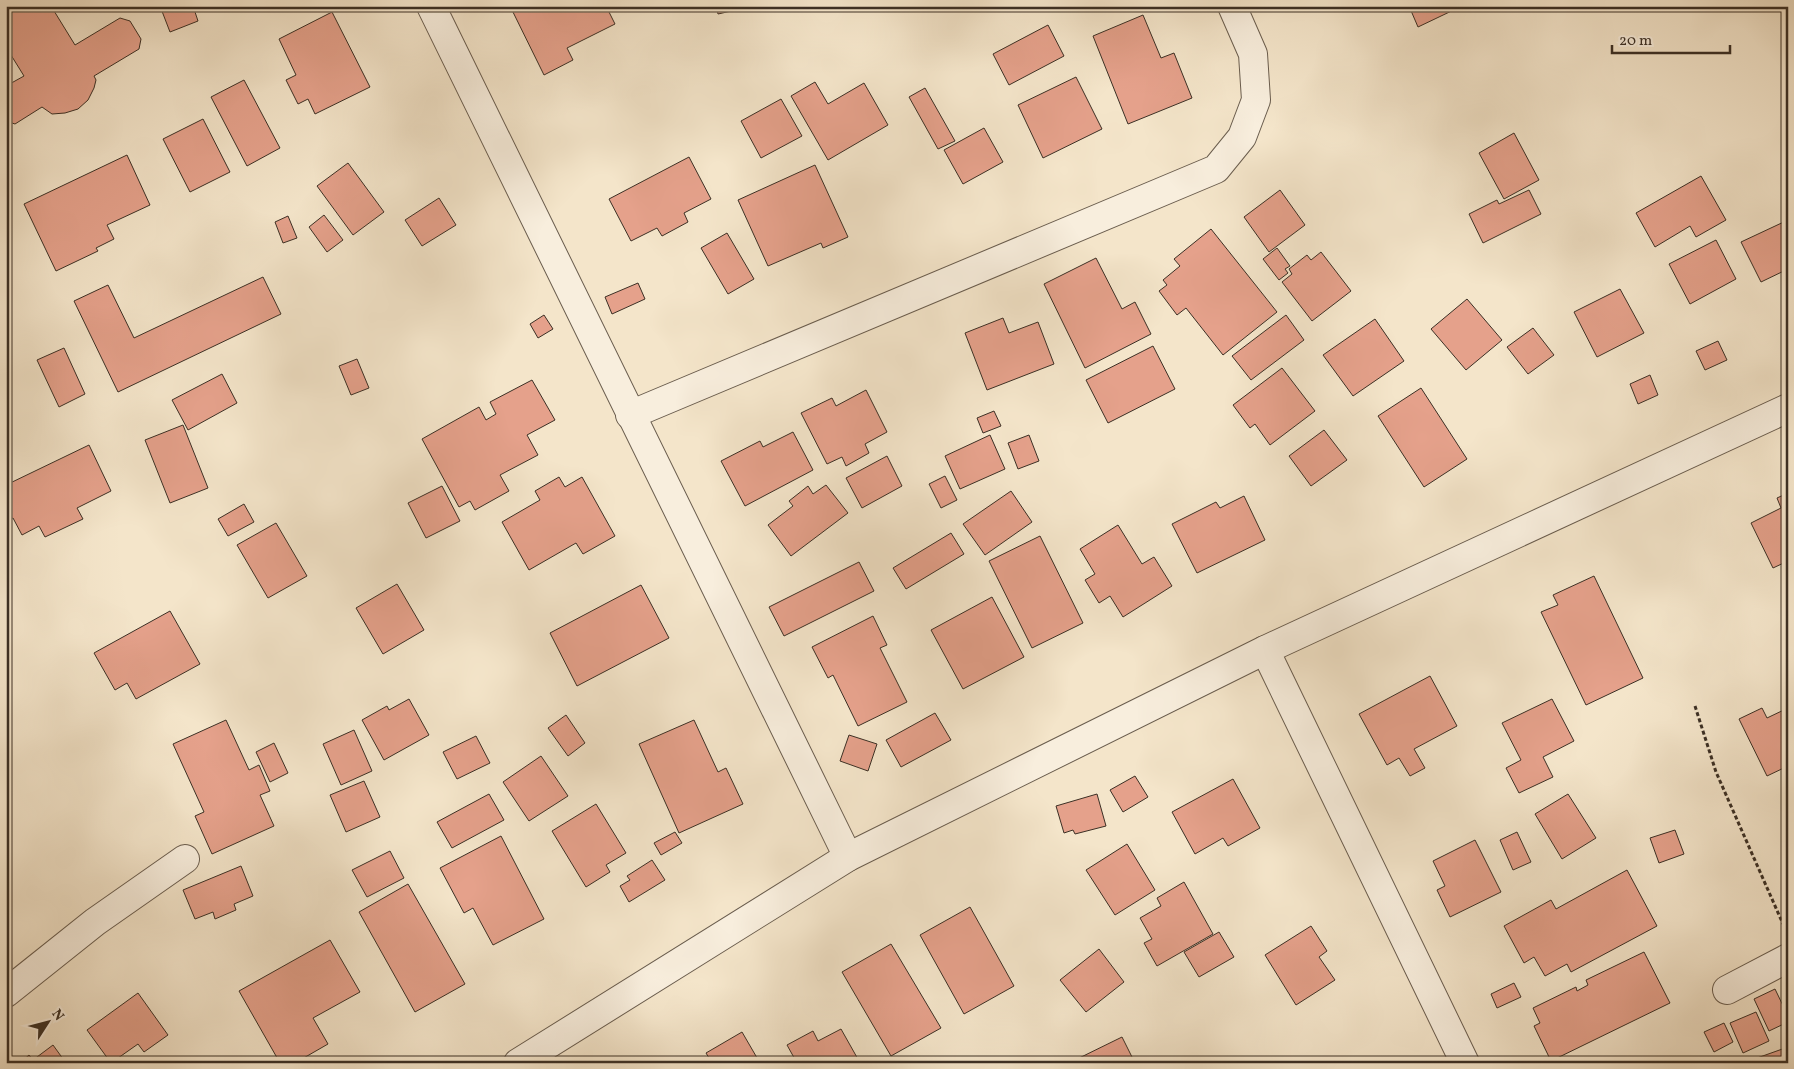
<svg xmlns="http://www.w3.org/2000/svg" width="1794" height="1069" font-family="Vollkorn,serif">
  <style>
    .building { fill: #e5a18b; stroke: #3c3025 }
    .lines { fill: none; stroke-linecap: round; stroke-linejoin: round }
    .street-casing { stroke: #6a5d4e; stroke-width: 30 }
    .path { stroke: #3c3025; stroke-width: 3; stroke-dasharray: 4 2.5; stroke-linecap: butt }
    .street { stroke: #f8eedd; stroke-width: 28 }
  </style>
  <rect width="100%" height="100%" fill="#f4e5ca"/>
  <filter id="stains"><feTurbulence type="fractalNoise" baseFrequency=".004" numOctaves="4"/><feColorMatrix values="0 0 0 0 .2 0 0 0 0 .09 0 0 0 0 .02 0 0 0 .5 -.17"/></filter>
  <radialGradient id="worn" r=".72"><stop offset=".6" stop-color="#630" stop-opacity="0"/><stop offset="1" stop-color="#630" stop-opacity=".3"/></radialGradient>
  <g class="building">
    <polygon points="6,6 51,6 75,45 120,18 130,21 141,39 139,49 94,76 96,80 94,88 88,100 78,109 65,113 52,114 42,107 15,124 6,121 6,86 24,76 6,47"/>
    <polygon points="160,6 193,6 198,21 170,32"/>
    <polygon points="510,6 606,6 615,24 567,48 573,60 544,75"/>
    <polygon points="716,6 739,6 740,9 718,14"/>
    <polygon points="1409,6 1462,6 1418,27"/>
    <polygon points="332,12 370,87 315,114 308,99 298,104 286,80 296,75 279,39"/>
    <polygon points="1143,15 1161,58 1174,53 1192,98 1128,124 1093,36"/>
    <polygon points="1048,25 1064,56 1009,85 993,54"/>
    <polygon points="1076,77 1102,129 1043,158 1018,105"/>
    <polygon points="244,80 280,148 247,166 211,97"/>
    <polygon points="815,82 828,104 864,83 888,125 828,160 791,96"/>
    <polygon points="925,88 955,141 938,149 909,97"/>
    <polygon points="781,99 802,136 761,158 741,121"/>
    <polygon points="203,119 230,172 190,192 163,139"/>
    <polygon points="984,128 1003,162 963,184 944,150"/>
    <polygon points="1514,133 1539,180 1504,199 1479,153"/>
    <polygon points="127,155 150,205 107,225 114,239 96,248 98,251 56,271 24,204"/>
    <polygon points="689,157 711,199 684,213 688,222 662,236 657,228 631,241 609,199"/>
    <polygon points="348,163 384,212 353,235 317,186"/>
    <polygon points="815,165 848,237 823,248 821,243 768,266 738,200"/>
    <polygon points="1701,176 1726,220 1696,237 1690,226 1655,247 1636,213"/>
    <polygon points="1280,190 1305,225 1269,252 1244,217"/>
    <polygon points="1529,190 1541,214 1483,243 1469,214 1497,200 1499,204"/>
    <polygon points="439,198 456,225 422,246 405,220"/>
    <polygon points="324,215 343,240 327,252 309,227"/>
    <polygon points="288,216 297,238 283,243 275,222"/>
    <polygon points="1788,220 1788,269 1761,282 1741,242"/>
    <polygon points="1211,229 1277,312 1223,355 1186,308 1177,315 1159,291 1167,285 1163,280 1180,266 1174,259"/>
    <polygon points="727,233 754,279 728,294 701,248"/>
    <polygon points="1716,240 1736,279 1690,304 1669,264"/>
    <polygon points="1277,248 1290,266 1285,269 1288,273 1279,280 1263,259"/>
    <polygon points="1321,252 1351,291 1312,321 1282,282 1292,274 1289,269 1307,255 1311,260"/>
    <polygon points="1096,258 1122,309 1135,302 1151,334 1085,368 1044,284"/>
    <polygon points="263,277 281,314 118,392 74,301 108,285 134,338"/>
    <polygon points="638,283 645,299 612,314 605,297"/>
    <polygon points="1620,289 1644,333 1597,357 1574,312"/>
    <polygon points="1467,299 1502,340 1466,370 1431,329"/>
    <polygon points="544,315 553,329 538,338 530,324"/>
    <polygon points="1286,315 1304,340 1251,380 1232,356"/>
    <polygon points="1003,318 1009,333 1038,322 1054,364 987,390 965,333"/>
    <polygon points="1375,319 1404,361 1353,396 1323,355"/>
    <polygon points="1533,328 1554,355 1528,374 1507,347"/>
    <polygon points="1718,341 1727,360 1705,370 1696,351"/>
    <polygon points="1153,346 1175,389 1108,423 1086,380"/>
    <polygon points="64,348 85,394 59,407 37,360"/>
    <polygon points="357,359 369,388 351,395 339,366"/>
    <polygon points="1282,368 1315,411 1270,445 1255,424 1250,428 1233,405"/>
    <polygon points="222,374 237,403 188,430 172,400"/>
    <polygon points="1650,375 1658,395 1638,404 1630,384"/>
    <polygon points="532,380 555,420 527,435 538,455 500,475 509,491 475,510 470,501 459,507 422,439 479,407 486,420 496,414 490,402"/>
    <polygon points="1421,388 1467,459 1424,487 1378,416"/>
    <polygon points="866,390 887,432 865,444 869,453 846,466 842,457 827,464 801,413 832,398 836,406"/>
    <polygon points="994,411 1001,426 983,433 977,418"/>
    <polygon points="183,425 208,488 170,503 145,440"/>
    <polygon points="1324,430 1347,460 1311,486 1289,456"/>
    <polygon points="793,432 813,470 745,506 721,461 760,441 763,447"/>
    <polygon points="990,435 1005,469 960,489 945,456"/>
    <polygon points="1029,435 1039,461 1018,469 1008,443"/>
    <polygon points="89,445 111,491 77,508 83,519 45,537 39,526 22,535 13,518 6,521 6,485"/>
    <polygon points="887,456 902,486 862,508 846,478"/>
    <polygon points="945,476 957,500 941,508 929,484"/>
    <polygon points="559,477 565,487 582,477 615,536 583,554 576,543 529,570 502,522 540,500 535,491"/>
    <polygon points="826,485 848,513 791,556 768,525 793,506 789,501 808,486 813,494"/>
    <polygon points="442,486 460,521 426,538 408,503"/>
    <polygon points="1011,491 1032,522 985,555 963,524"/>
    <polygon points="1788,493 1788,561 1773,568 1751,523 1781,508 1777,498"/>
    <polygon points="1244,496 1265,540 1197,573 1172,524 1216,502 1220,508"/>
    <polygon points="244,504 254,522 228,536 218,519"/>
    <polygon points="276,523 307,576 268,598 237,545"/>
    <polygon points="1118,525 1142,564 1154,557 1172,586 1123,617 1110,596 1099,603 1085,580 1095,574 1080,549"/>
    <polygon points="951,533 964,554 906,589 893,568"/>
    <polygon points="1040,536 1083,623 1032,648 989,561"/>
    <polygon points="859,562 874,591 784,636 769,607"/>
    <polygon points="1594,576 1643,678 1586,705 1541,612 1558,605 1553,595"/>
    <polygon points="397,584 424,630 383,654 356,608"/>
    <polygon points="641,585 669,638 577,686 550,633"/>
    <polygon points="992,597 1024,657 963,689 931,630"/>
    <polygon points="170,611 200,664 136,699 127,683 115,690 94,653"/>
    <polygon points="873,616 887,645 880,648 907,702 858,726 833,675 828,678 812,647"/>
    <polygon points="1430,676 1457,726 1414,749 1425,768 1410,776 1399,758 1387,765 1359,714"/>
    <polygon points="409,699 429,735 384,760 362,720 387,706 389,710"/>
    <polygon points="1552,699 1574,741 1543,757 1553,777 1519,793 1506,768 1521,760 1502,723"/>
    <polygon points="1762,708 1767,718 1788,708 1788,766 1767,776 1739,719"/>
    <polygon points="935,713 951,740 901,767 886,740"/>
    <polygon points="566,715 585,743 568,756 548,728"/>
    <polygon points="226,720 249,770 259,765 270,791 260,795 274,826 212,854 195,816 204,812 173,744"/>
    <polygon points="694,720 718,772 726,768 743,804 679,833 639,744"/>
    <polygon points="354,730 372,771 341,785 323,744"/>
    <polygon points="849,735 877,744 868,771 840,761"/>
    <polygon points="476,736 490,763 457,779 443,752"/>
    <polygon points="274,743 288,773 270,782 256,752"/>
    <polygon points="541,756 568,796 529,821 503,782"/>
    <polygon points="1135,776 1148,797 1123,812 1110,790"/>
    <polygon points="1233,779 1260,828 1228,846 1223,838 1195,854 1172,812"/>
    <polygon points="364,781 380,817 346,832 330,795"/>
    <polygon points="489,794 504,820 452,848 437,822"/>
    <polygon points="1097,794 1106,826 1075,834 1073,830 1064,833 1056,806"/>
    <polygon points="1568,794 1596,838 1562,859 1535,814"/>
    <polygon points="596,804 626,853 606,865 610,872 586,887 552,831"/>
    <polygon points="1675,830 1684,854 1659,863 1650,838"/>
    <polygon points="675,832 682,843 661,855 654,843"/>
    <polygon points="1517,832 1531,862 1513,870 1500,840"/>
    <polygon points="501,836 544,919 493,945 473,908 464,913 440,868"/>
    <polygon points="1475,840 1501,892 1450,917 1437,890 1445,886 1433,861"/>
    <polygon points="1127,844 1155,890 1115,915 1086,870"/>
    <polygon points="390,851 404,878 367,897 352,870"/>
    <polygon points="652,860 665,880 629,902 620,886 630,880 627,876"/>
    <polygon points="241,866 253,896 234,904 236,910 215,919 213,912 195,919 183,890"/>
    <polygon points="1627,870 1657,926 1571,972 1567,964 1545,976 1534,957 1524,963 1504,926 1551,900 1556,909"/>
    <polygon points="1184,882 1213,934 1157,966 1144,943 1152,939 1140,918 1161,906 1157,898"/>
    <polygon points="408,884 465,984 415,1012 359,912"/>
    <polygon points="970,907 1014,986 964,1014 920,935"/>
    <polygon points="1311,926 1327,951 1319,957 1335,980 1296,1005 1265,955"/>
    <polygon points="1219,932 1234,957 1199,977 1184,952"/>
    <polygon points="330,940 360,992 313,1018 328,1044 295,1063 280,1063 239,991"/>
    <polygon points="891,944 941,1028 891,1056 842,972"/>
    <polygon points="1099,949 1124,982 1086,1012 1060,980"/>
    <polygon points="1644,952 1670,1003 1551,1061 1534,1026 1540,1023 1533,1008 1576,987 1577,991 1588,985 1586,980"/>
    <polygon points="1514,983 1521,997 1497,1008 1491,994"/>
    <polygon points="1775,989 1788,1016 1788,1022 1769,1031 1754,999"/>
    <polygon points="138,993 168,1035 144,1052 138,1044 111,1063 87,1030"/>
    <polygon points="1756,1012 1769,1041 1743,1053 1730,1023"/>
    <polygon points="1724,1023 1733,1042 1714,1052 1704,1032"/>
    <polygon points="841,1029 859,1061 855,1063 797,1063 787,1045 813,1031 818,1041"/>
    <polygon points="742,1032 760,1063 712,1063 706,1053"/>
    <polygon points="1122,1037 1135,1063 1069,1063"/>
    <polygon points="53,1045 66,1063 20,1063 29,1055 33,1060"/>
    <polygon points="1788,1047 1788,1063 1743,1063"/>
  </g>
  <g class="lines">
    <defs>
      <g id="street">
        <polyline points="431,6 848,857"/>
        <polyline points="630,415 1216,169 1242,137 1256,100 1253,54 1232,6"/>
        <polyline points="1265,650 1465,1063"/>
        <polyline points="1727,990 1788,958"/>
        <polyline points="6,993 95,922 185,859"/>
        <polyline points="518,1063 848,857 1265,650 1788,408"/>
      </g>
    </defs>
    <use href="#street" class="street-casing"/>
    <polyline class="path" points="1695,706 1716,772 1783,924"/>
    <use href="#street" class="street"/>
  </g>
  <rect width="1794" height="1069" fill="none" stroke="#f4e5ca" stroke-width="25"/>
  <rect x="8" y="8" width="1779" height="1054" fill="none" stroke="#3c3025" stroke-width="2.5"/>
  <rect x="12" y="12" width="1769" height="1044" fill="none" stroke="#3c3025"/>
  <g transform="translate(48 1022) rotate(54)" stroke="#f8eedd" stroke-width="4" paint-order="stroke">
  <path d="M0-4L9 19L0 12L-9 19Z" fill="#3c3025"/>
  <text y="-8" font-size="14" font-weight="bold" text-anchor="middle" fill="#3c3025">N</text>
  </g>
  <path d="M1612 45v8h118v-8" fill="none" stroke="#3c3025" stroke-width="2.5"/>
  <text x="1619" y="45" font-size="15" fill="#3c3025" stroke="#f8eedd" stroke-width="4" paint-order="stroke">20 m</text>
  <rect width="100%" height="100%" filter="url(#stains)"/>
  <rect width="100%" height="100%" fill="url(#worn)"/>
</svg>
